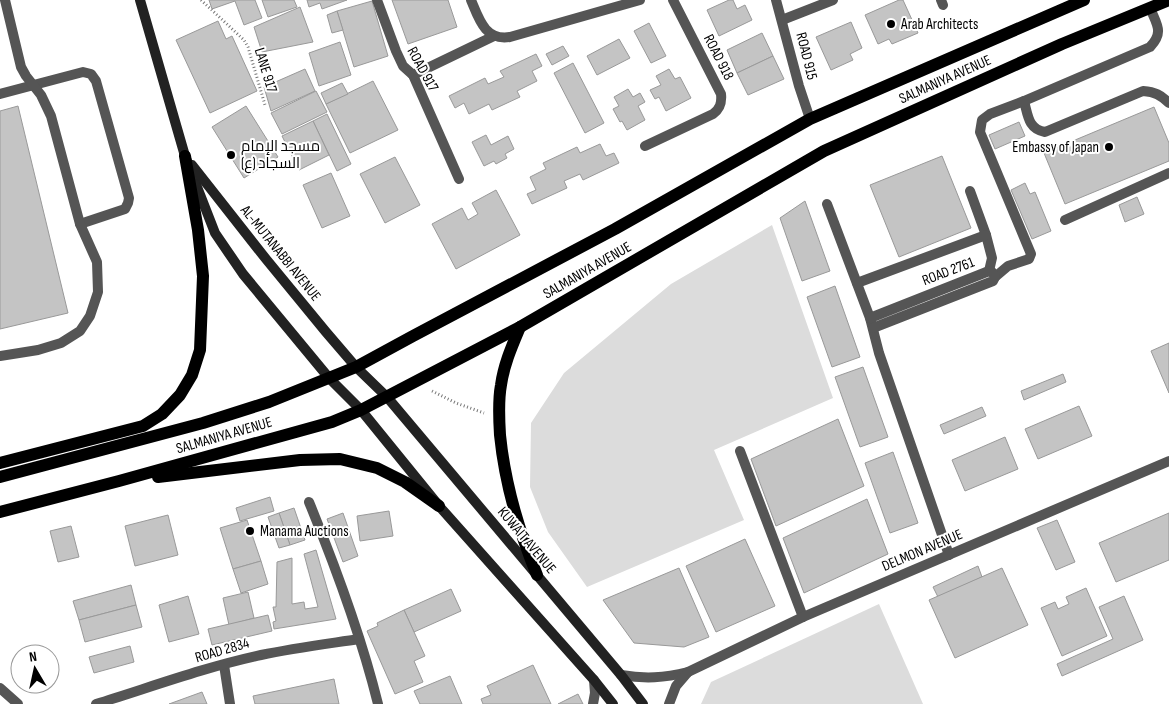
<svg xmlns="http://www.w3.org/2000/svg" width="1169" height="704" font-family="'Sofia Sans Condensed',Cairo,sans-serif">
  <style>
    .green { fill: #dcdcdc }
    .building { fill: #c4c4c4; stroke: #999 }
    .lines { fill: none; stroke-linecap: round; stroke-linejoin: round }
    .path { stroke: #777; stroke-width: 3; stroke-dasharray: 1 2.5; stroke-linecap: butt }
    .service { stroke: #555; stroke-width: 10 }
    .minor { stroke: #555; stroke-width: 10 }
    .secondary { stroke: #222; stroke-width: 10 }
    .primary { stroke: #000; stroke-width: 12 }
    .poi-dot { fill: #000; stroke: #fff; stroke-width: 2 }
    .labels { text-anchor: middle; stroke-width: 4; stroke-linejoin: round; paint-order: stroke }
    .poi-label { font-size: 15px; fill: #000; stroke: #fff; text-anchor: start }
    .street-label { font-size: 15px; fill: #000; stroke: #fff }
  </style>
  <rect width="100%" height="100%" fill="#fff"/>
  <g class="green">
    <polygon points="772,225 833,398 714,450 744,520 587,587 548,532 530,487 531,423 564,373 671,284"/>
    <polygon points="879,604 923,704 701,704 711,682"/>
  </g>
  <g class="building">
    <polygon points="209,0 255,0 262,18 244,25 235,1 212,9"/>
    <polygon points="262,0 294,0 297,7 268,17"/>
    <polygon points="307,0 347,0 322,9 320,3 309,7"/>
    <polygon points="392,0 448,0 457,27 408,44"/>
    <polygon points="729,0 733,0 737,9 745,5 752,20 719,36 707,10"/>
    <polygon points="899,0 903,0 918,33 892,44 889,39 878,44 865,15"/>
    <polygon points="372,1 388,56 354,67 337,11"/>
    <polygon points="300,7 313,42 262,52 254,27"/>
    <polygon points="337,11 343,30 332,33 327,15"/>
    <polygon points="218,21 226,39 232,36 257,91 210,113 176,40"/>
    <polygon points="851,22 862,48 850,54 853,60 831,70 816,37"/>
    <polygon points="649,23 666,56 651,63 634,31"/>
    <polygon points="762,33 773,56 737,73 727,50"/>
    <polygon points="619,39 630,58 597,75 587,56"/>
    <polygon points="340,42 351,75 319,86 309,53"/>
    <polygon points="563,46 569,56 552,65 546,54"/>
    <polygon points="536,54 542,66 532,71 537,81 517,91 520,97 492,110 489,104 469,114 464,103 455,108 449,96 485,78 488,84 504,77 500,71"/>
    <polygon points="773,56 784,79 748,95 737,73"/>
    <polygon points="573,63 604,123 585,133 554,73"/>
    <polygon points="305,69 315,91 271,111 264,87"/>
    <polygon points="669,69 675,79 680,77 691,98 666,111 659,97 655,99 650,90 661,85 656,76"/>
    <polygon points="373,81 398,130 350,153 326,104"/>
    <polygon points="342,83 348,94 326,104 321,93"/>
    <polygon points="628,89 633,97 640,93 645,102 638,106 645,120 627,130 622,121 620,122 613,109 619,106 614,97"/>
    <polygon points="316,91 327,112 282,134 271,113"/>
    <polygon points="18,106 68,313 0,329 0,111"/>
    <polygon points="246,106 278,157 244,178 212,127"/>
    <polygon points="1154,107 1169,143 1169,161 1065,204 1044,153"/>
    <polygon points="327,114 351,164 337,171 313,121"/>
    <polygon points="313,121 329,155 299,170 282,136"/>
    <polygon points="1019,122 1025,136 995,149 989,135"/>
    <polygon points="486,135 491,145 508,136 514,149 505,154 507,158 496,164 494,161 484,166 472,142"/>
    <polygon points="600,144 606,156 614,153 619,163 583,180 580,174 564,181 567,188 532,204 527,194 536,190 530,177 546,169 543,163 577,147 580,153"/>
    <polygon points="942,156 971,228 899,257 870,185"/>
    <polygon points="395,157 420,205 385,223 360,174"/>
    <polygon points="331,173 350,216 322,228 303,185"/>
    <polygon points="1025,183 1030,194 1035,192 1051,231 1032,239 1011,190"/>
    <polygon points="496,190 520,235 456,269 432,224 462,208 468,220 478,214 472,203"/>
    <polygon points="1137,197 1144,214 1125,222 1119,205"/>
    <polygon points="805,201 830,271 802,281 780,218"/>
    <polygon points="835,286 860,357 832,367 807,297"/>
    <polygon points="1169,343 1169,393 1151,351"/>
    <polygon points="863,367 888,437 860,447 835,377"/>
    <polygon points="1063,374 1066,382 1024,400 1021,391"/>
    <polygon points="1079,406 1092,436 1038,459 1025,429"/>
    <polygon points="982,407 986,416 944,434 940,425"/>
    <polygon points="838,419 864,486 776,526 751,459"/>
    <polygon points="1005,437 1018,469 965,491 952,460"/>
    <polygon points="893,452 918,523 890,533 865,463"/>
    <polygon points="270,497 274,511 240,521 236,508"/>
    <polygon points="867,499 888,554 804,593 783,538"/>
    <polygon points="294,508 305,540 290,545 279,513"/>
    <polygon points="389,511 393,536 360,541 357,516"/>
    <polygon points="279,513 290,545 279,548 268,517"/>
    <polygon points="343,513 358,556 343,562 327,519"/>
    <polygon points="1169,513 1169,560 1116,582 1099,543"/>
    <polygon points="168,515 178,555 135,566 125,526"/>
    <polygon points="247,520 261,561 233,569 220,528"/>
    <polygon points="1057,520 1075,562 1056,570 1037,528"/>
    <polygon points="71,526 79,557 58,562 50,531"/>
    <polygon points="745,539 775,606 716,632 686,566"/>
    <polygon points="316,550 336,619 274,629 273,622 276,621 273,607 276,607 277,562 292,558 292,604 304,602 305,609 318,607 304,554"/>
    <polygon points="261,561 268,584 241,593 233,569"/>
    <polygon points="978,566 982,577 938,597 933,587"/>
    <polygon points="679,568 709,637 684,647 634,643 603,600"/>
    <polygon points="1002,568 1028,625 955,658 929,600"/>
    <polygon points="131,585 136,605 79,620 73,601"/>
    <polygon points="1086,588 1107,636 1062,656 1041,608 1055,602 1058,609 1069,604 1066,597"/>
    <polygon points="451,589 461,611 414,632 404,610"/>
    <polygon points="248,592 254,618 229,625 223,598"/>
    <polygon points="188,596 199,634 169,642 159,605"/>
    <polygon points="1124,596 1143,640 1062,676 1057,664 1113,639 1099,607"/>
    <polygon points="136,605 142,627 85,642 79,620"/>
    <polygon points="404,610 425,656 414,661 423,682 395,694 367,631 378,626 377,623"/>
    <polygon points="268,615 272,631 212,645 208,629"/>
    <polygon points="130,646 134,662 94,673 89,657"/>
    <polygon points="533,665 551,704 483,704 481,699 491,695 487,686"/>
    <polygon points="450,676 462,704 420,704 414,691"/>
    <polygon points="334,679 339,704 255,704 253,696"/>
    <polygon points="202,692 207,704 169,704"/>
    <polygon points="578,694 583,704 558,704"/>
  </g>
  <g class="lines">
    <g class="path">
      <polyline points="201,0 244,40 248,47 265,105"/>
      <polyline points="432,391 456,403 484,413"/>
    </g>
    <g class="service">
      <polyline points="941,0 943,5"/>
      <polyline points="0,94 83,72 91,74 96,81 129,198 128,203 125,209 80,224"/>
      <path d="M1024,101C1028,115 1028,129 1045,132L1143,91C1155,92 1161,95 1169,103"/>
      <polyline points="970,191 986,235 992,258 989,271"/>
      <polyline points="1065,220 1169,173"/>
      <path d="M995,277L1008,266L1029,259L1031,254L980,132L982,120L990,114L1024,101L1150,47C1164,32 1157,25 1150,8"/>
      <polyline points="857,283 986,235"/>
      <polyline points="0,356 38,350 61,343 80,331 90,316 98,292 97,262 80,224 51,116 41,95 26,76 21,67 5,0"/>
      <polyline points="740,451 803,617"/>
      <polyline points="224,665 230,704"/>
      <polyline points="0,688 18,704"/>
      <path d="M96,704C151,687 205,667 261,655C294,648 326,644 359,639"/>
    </g>
    <g class="minor">
      <polyline points="377,0 396,51 403,66 413,75 459,179"/>
      <path d="M471,0C479,19 485,41 510,37L640,0"/>
      <polyline points="776,0 799,86 810,119"/>
      <polyline points="782,20 833,0"/>
      <polyline points="413,75 494,36"/>
      <path d="M645,146L713,114C720,109 722,103 721,94L673,0"/>
      <polyline points="827,204 870,318 879,353 949,555"/>
      <polyline points="870,318 989,271 992,272 995,277 993,281 873,328"/>
      <path d="M309,502C336,568 361,635 378,704"/>
      <path d="M621,675C645,679 664,678 688,672L803,617L1169,461"/>
      <polyline points="593,704 595,693 594,680"/>
      <polyline points="669,704 676,686 688,672"/>
    </g>
    <g class="secondary">
      <polyline points="140,0 185,156 215,233 243,274 329,378 361,410 439,506 594,680 613,704"/>
      <polyline points="192,165 266,259 326,332 356,367 387,397 621,675 643,704"/>
    </g>
    <g class="primary">
      <path d="M520,327C512,346 504,364 501,385C498,401 499,419 500,435C505,485 518,529 537,575"/>
      <polyline points="0,463 143,426 162,414 180,395 192,375 200,350 203,276 198,230 185,156"/>
      <polyline points="0,477 203,423 269,402 356,367 413,336 615,229 810,119 1084,0"/>
      <polyline points="158,477 300,460 340,459 377,468 405,482 439,506"/>
      <polyline points="0,512 119,481 332,422 361,410 520,327 824,151 1062,44 1169,0"/>
    </g>
  </g>
  <g class="poi-dot">
    <circle cx="891" cy="24" r="5"/>
    <circle cx="1109" cy="147" r="5"/>
    <circle cx="231" cy="155" r="5"/>
    <circle cx="250" cy="531" r="5"/>
  </g>
  <g class="labels">
    <g class="poi-label">
      <text x="901" y="29">Arab Architects</text>
      <text x="241" y="151">مسجد الإمام<tspan x="241" dy="17">السجاد (ع)</tspan></text>
      <text x="1099" y="152" text-anchor="end">Embassy of Japan</text>
      <text x="260" y="536">Manama Auctions</text>
    </g>
    <g class="street-label">
      <text transform="translate(807 56) rotate(76)" y="5">ROAD 915</text>
      <text transform="translate(719 57) rotate(63)" y="5">ROAD 918</text>
      <text transform="translate(423 69) rotate(61)" y="5">ROAD 917</text>
      <text transform="translate(266 70) rotate(73)" y="5">LANE 917</text>
      <text transform="translate(945 79) rotate(-24)" y="5">SALMANIYA AVENUE</text>
      <text transform="translate(281 253) rotate(51)" y="5">AL-MUTANABBI AVENUE</text>
      <text transform="translate(587 270) rotate(-30)" y="5">SALMANIYA AVENUE</text>
      <text transform="translate(948 271) rotate(-21)" y="5">ROAD 2761</text>
      <text transform="translate(224 435) rotate(-16)" y="5">SALMANIYA AVENUE</text>
      <text transform="translate(527 540) rotate(50)" y="5">KUWAIT AVENUE</text>
      <text transform="translate(922 550) rotate(-23)" y="5">DELMON AVENUE</text>
      <text transform="translate(222 650) rotate(-16)" y="5">ROAD 2834</text>
    </g>
  </g>
  <g transform="translate(35 669) rotate(351)"><circle r="24" fill="#ffffff" stroke="#999999"/>
  <path d="M0-4L9 19L0 12L-9 19Z" fill="#000000"/>
  <text y="-8" font-size="14" font-weight="bold" text-anchor="middle" fill="#000000">N</text>
  </g>
</svg>
